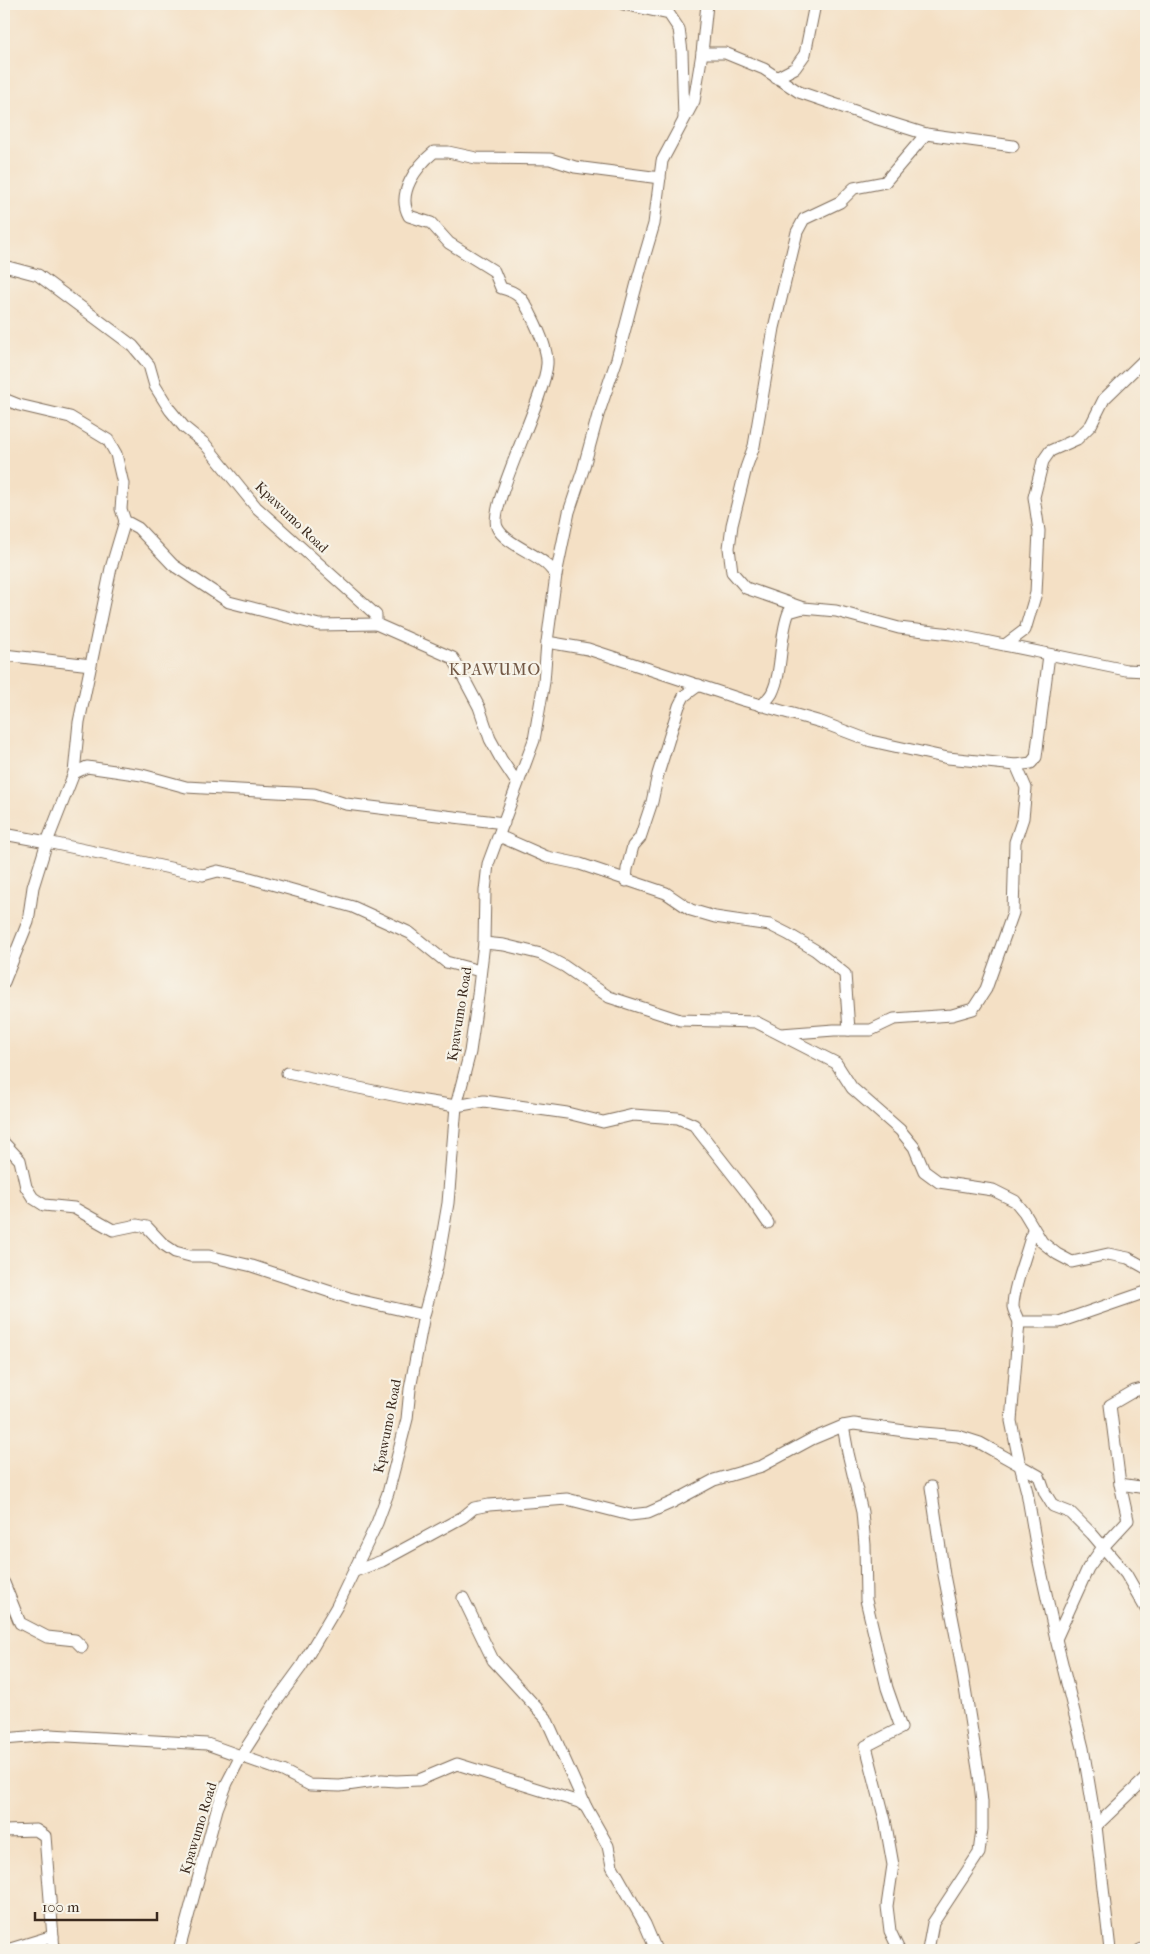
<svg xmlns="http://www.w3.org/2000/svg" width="1150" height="1954" font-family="'IM FELL French Canon',serif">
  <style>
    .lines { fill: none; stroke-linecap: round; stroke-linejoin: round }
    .minor-casing { stroke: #7c6a58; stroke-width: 13 }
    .minor { stroke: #fff; stroke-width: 11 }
    .labels { text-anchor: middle; stroke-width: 4.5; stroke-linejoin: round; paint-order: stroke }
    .street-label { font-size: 14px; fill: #3b2a1e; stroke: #f7f3e8 }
    .quarter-label { font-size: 16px; letter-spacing: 1px; fill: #735946; stroke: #f7f3e8 }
  </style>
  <rect width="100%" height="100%" fill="#f7f3e8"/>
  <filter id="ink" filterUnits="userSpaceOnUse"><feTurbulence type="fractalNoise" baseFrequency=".02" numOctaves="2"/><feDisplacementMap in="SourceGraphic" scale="10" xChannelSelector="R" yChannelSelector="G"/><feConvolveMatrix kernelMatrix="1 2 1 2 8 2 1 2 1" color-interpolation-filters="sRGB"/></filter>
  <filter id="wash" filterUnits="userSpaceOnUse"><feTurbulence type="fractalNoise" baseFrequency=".0096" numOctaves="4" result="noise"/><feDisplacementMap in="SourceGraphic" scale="20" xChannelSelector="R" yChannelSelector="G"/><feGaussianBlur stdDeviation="1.12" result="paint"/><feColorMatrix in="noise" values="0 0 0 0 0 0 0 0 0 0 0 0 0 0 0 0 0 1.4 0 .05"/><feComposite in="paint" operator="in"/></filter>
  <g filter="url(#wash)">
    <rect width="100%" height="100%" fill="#f4e0c5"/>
  </g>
  <g filter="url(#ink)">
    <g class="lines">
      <defs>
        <g id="minor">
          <polyline points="623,4 669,14 679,29 682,52 684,118"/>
          <polyline points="702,53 725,53 764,69 799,92 878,119 926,134 1013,146"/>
          <polyline points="776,78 795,68 805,54 815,4"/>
          <polyline points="4,266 38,275 133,346 149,365 155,386 170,410 184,427 205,444 256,507 376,615 376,624 453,658 479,707 490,739 501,759 517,783"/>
          <polyline points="4,399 19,405 70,417 108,440 116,454 123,484 121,509 125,521 138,528 173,565 229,602 319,625 376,624"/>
          <path d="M556,575C553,572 550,567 546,564C534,553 503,542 497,527C488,506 545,398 547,364C548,351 538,329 532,317C524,300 519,292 501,288L494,271L449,243L431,223L409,216C396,193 417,166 434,152H448L476,158L550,159L575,167L660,178"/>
          <polyline points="803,608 746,588 732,572 729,548 732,525 746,468 754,446 774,328 797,232 804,219 840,202 854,188 885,182 926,134"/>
          <polyline points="547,642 588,649 743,700 821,722 871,741 948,758 1016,765 1031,763 1036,757 1049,655"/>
          <polyline points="1005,645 1025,630 1036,593 1039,531 1034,497 1043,461 1050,451 1077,439 1091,425 1104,399 1143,361 1146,360"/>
          <polyline points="4,655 91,665"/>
          <path d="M762,706C765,701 770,697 772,693C783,671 779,636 789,612L803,608L836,611L899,628L951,634L1126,670L1146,671"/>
          <polyline points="74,773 87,767 142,775 186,787 314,794 346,804 504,823"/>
          <polyline points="4,834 47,842 203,875 218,871 250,878 353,907 410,933 446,962 480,971"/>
          <polyline points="499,836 547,857 580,864 666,893 691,910 715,917 770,925 788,934 815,950 845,974 849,1030"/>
          <polyline points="626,881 627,869 633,846 640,838 652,802 658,774 679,706 684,696 699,685"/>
          <polyline points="484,943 504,945 541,954 564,966 609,997 680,1020 756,1022 836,1063 852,1088 900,1130 914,1147 924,1171 939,1182 993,1190 1015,1201 1024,1212 1042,1242 1057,1254 1072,1262 1108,1254 1128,1258 1146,1268"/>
          <polyline points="4,982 28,922 33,887 47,842 74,773 79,722 111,568 125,521"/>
          <polyline points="781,1034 834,1030 871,1030 894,1019 952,1015 973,1009 986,989 1013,913 1015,842 1023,818 1026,788 1016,765"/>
          <polyline points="287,1073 412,1099 456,1106 484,1101 567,1113 603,1122 633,1115 678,1118 694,1125 748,1194 768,1223"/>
          <polyline points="4,1143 20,1160 26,1187 33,1198 44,1205 74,1208 113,1230 137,1225 147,1227 163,1244 175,1252 190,1256 209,1256 252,1266 349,1298 424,1315"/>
          <path d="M1033,1229C1028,1253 1013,1285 1013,1307C1014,1312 1017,1317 1019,1322L1011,1421L1020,1465L1027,1492L1039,1562L1056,1639L1083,1748L1096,1826L1110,1950"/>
          <polyline points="1019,1322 1059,1322 1146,1292"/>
          <polyline points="843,1426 848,1453 862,1512 865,1545 866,1600 887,1688 901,1728 866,1746 885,1820 893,1865 887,1906 890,1931 899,1950"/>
          <polyline points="1120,1484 1146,1488"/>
          <polyline points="355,1571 382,1561 463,1517 474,1508 489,1505 567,1499 630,1515 648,1513 673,1502 714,1480 762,1466 812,1439 843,1426 854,1424 912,1432 958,1436 980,1443 1039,1476 1045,1493 1053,1506 1071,1513 1092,1534 1126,1574 1146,1609"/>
          <polyline points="4,1583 20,1623 47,1637 75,1640 82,1647"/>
          <polyline points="463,1598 493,1660 546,1718 586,1807"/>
          <polyline points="1056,1639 1088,1568 1103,1547 1128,1520 1120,1484 1110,1405 1134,1391 1146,1388"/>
          <polyline points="4,1739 51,1735 207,1744 283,1771 310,1785 340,1786 382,1780 396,1781 419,1780 457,1764 579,1802 586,1807 608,1846 612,1866 645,1924 656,1950"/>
          <polyline points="1096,1826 1146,1778"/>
          <polyline points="4,1831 36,1830 45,1836 54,1950"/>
          <polyline points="7,1950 53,1936"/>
          <polyline points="179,1950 217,1809 227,1783 241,1756 279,1697 301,1667 337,1606 377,1523 388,1493 407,1419 410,1389 424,1315 437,1267 448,1203 456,1106 470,1052 477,1003 484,943 485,891 488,864 534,740 544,682 547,642 556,575 569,512 583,470 598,415 617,359 639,275 654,224 662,161 694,101 702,53 707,4"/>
          <polyline points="928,1950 933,1923 979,1853 982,1829 982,1802 979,1775 960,1657 944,1575 931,1487"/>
          <polyline points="1140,1950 1146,1947"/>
        </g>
      </defs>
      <use href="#minor" class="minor-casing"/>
      <use href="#minor" class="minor"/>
    </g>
  </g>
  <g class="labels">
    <g class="street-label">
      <text transform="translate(292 517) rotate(44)" y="5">Kpawumo Road</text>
      <text transform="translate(459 1014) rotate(-81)" y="5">Kpawumo Road</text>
      <text transform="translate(387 1426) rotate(-79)" y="5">Kpawumo Road</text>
      <text transform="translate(198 1828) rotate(-73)" y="5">Kpawumo Road</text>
    </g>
    <g class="quarter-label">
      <text x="495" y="675">KPAWUMO</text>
    </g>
  </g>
  <rect width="1150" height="1954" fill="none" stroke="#f7f3e8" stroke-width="20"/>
  <path d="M35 1912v8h122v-8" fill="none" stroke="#3b2a1e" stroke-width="2.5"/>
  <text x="42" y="1912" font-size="15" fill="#3b2a1e" stroke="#f7f3e8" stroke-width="4" paint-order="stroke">100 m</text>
</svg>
